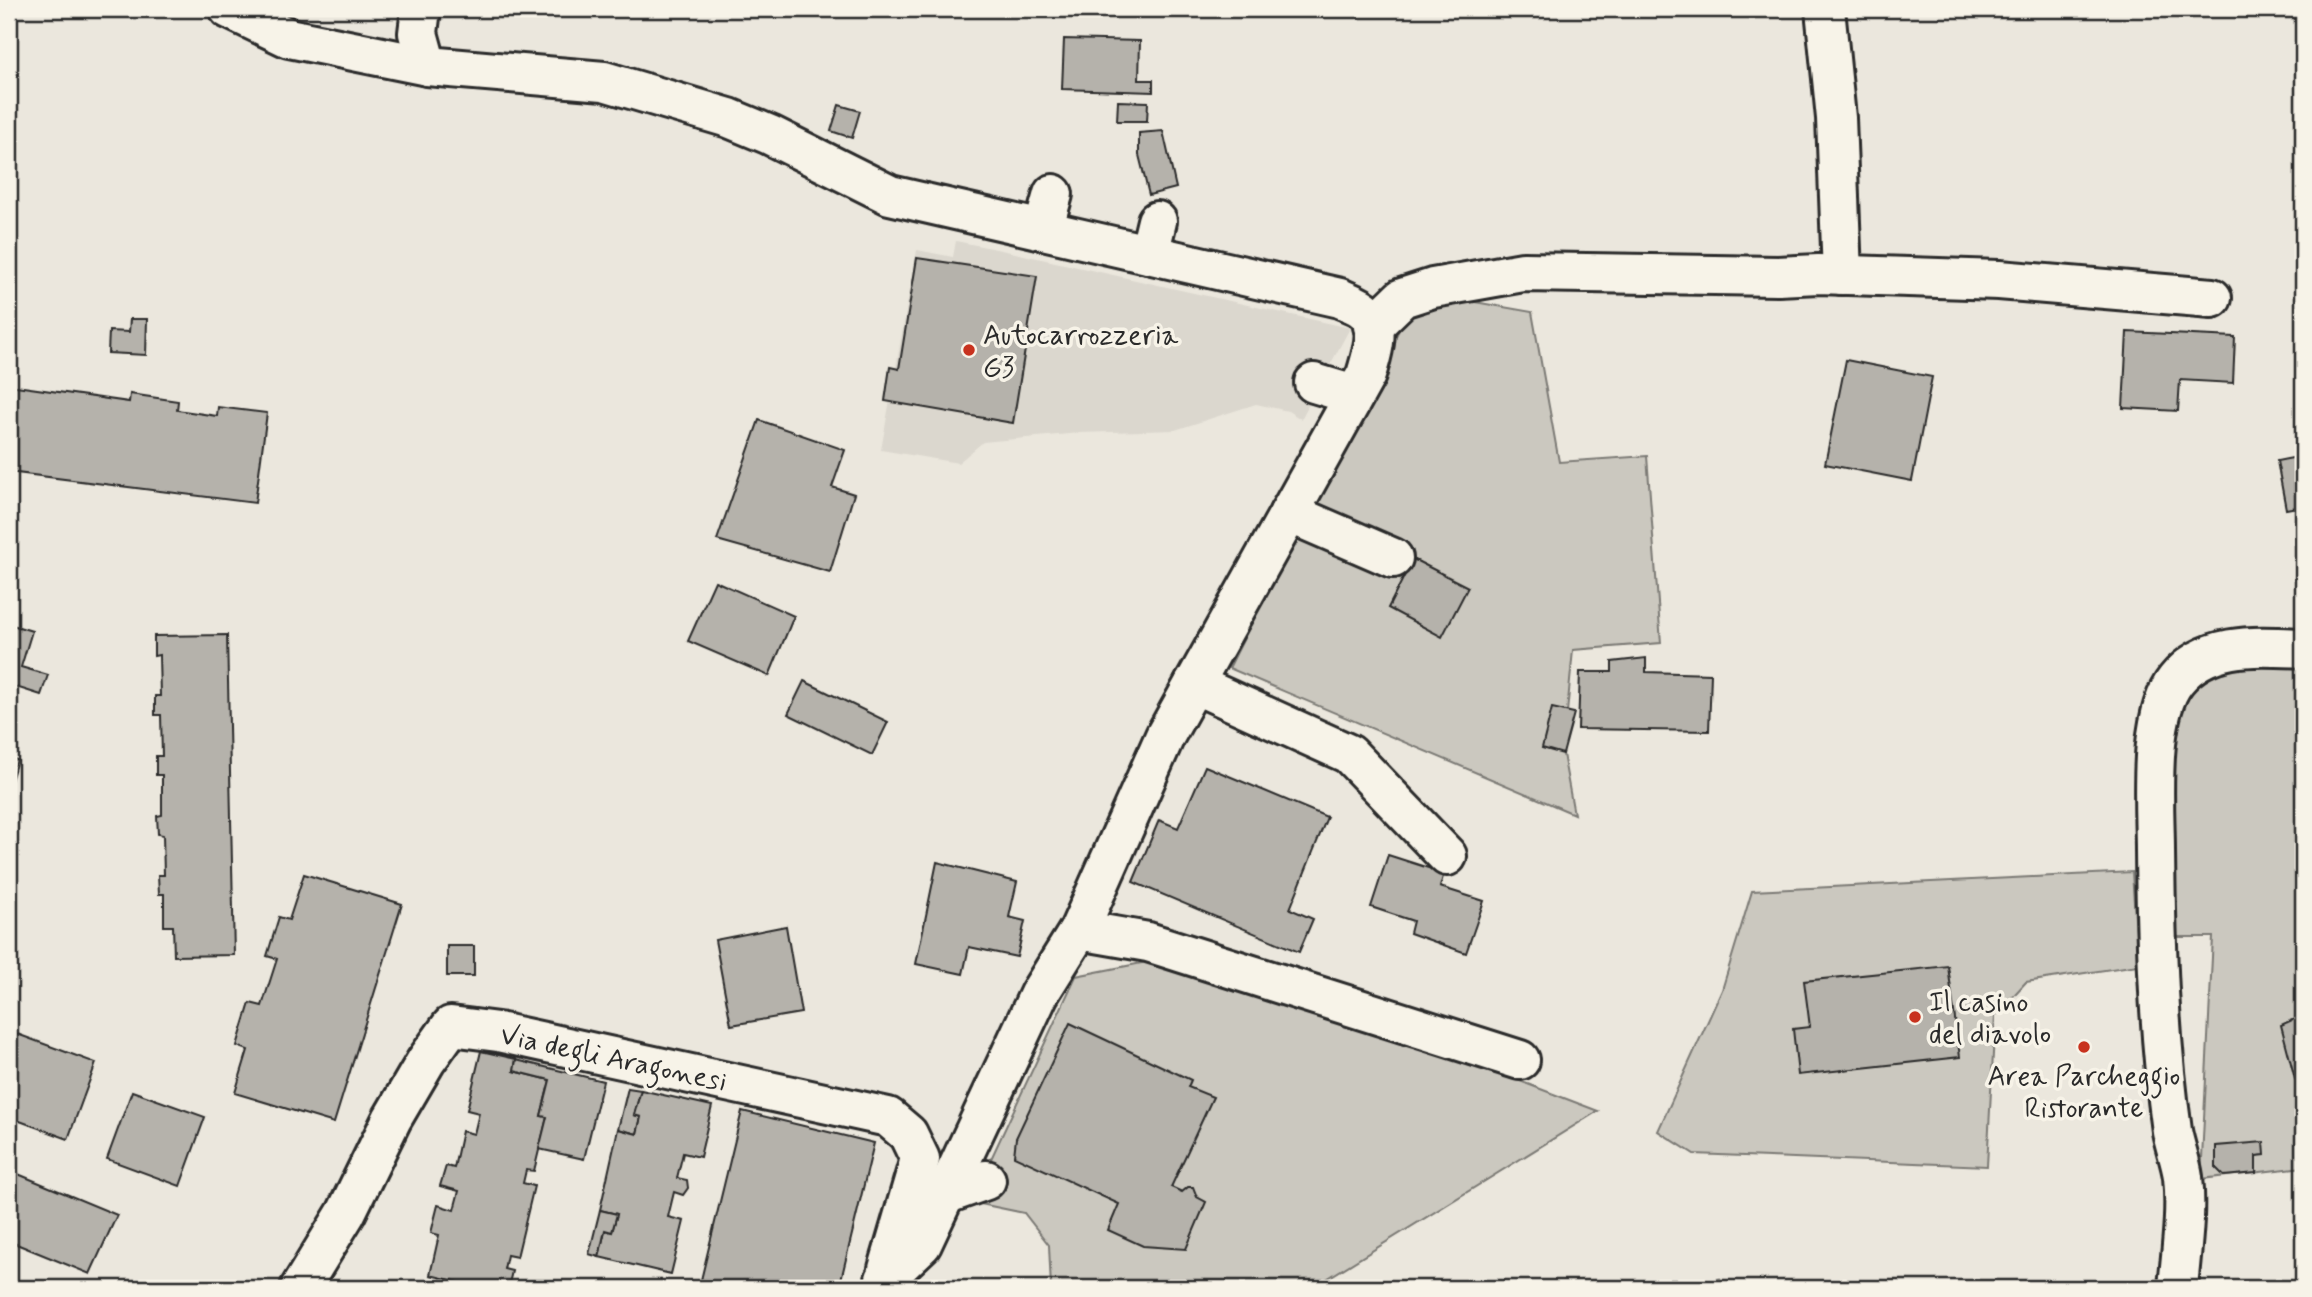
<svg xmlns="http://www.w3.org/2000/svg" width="2312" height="1297" font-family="Mynerve,sans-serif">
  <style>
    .built { fill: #dbd7ce }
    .green { fill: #cbc8bf; stroke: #7b7a75; stroke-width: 2 }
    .building { fill: #b5b2ab; stroke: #2b2b2b; stroke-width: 2 }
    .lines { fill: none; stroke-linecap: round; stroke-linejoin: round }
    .minor-casing { stroke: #2b2b2b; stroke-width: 44 }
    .minor { stroke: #f7f3e8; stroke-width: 38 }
    .poi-dot { fill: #c8321e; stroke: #f7f3e8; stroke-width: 2.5 }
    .labels { text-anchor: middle; stroke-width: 7; stroke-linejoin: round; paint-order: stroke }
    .poi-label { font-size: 28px; fill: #2b2b2b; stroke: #f7f3e8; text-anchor: start }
    .street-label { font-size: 28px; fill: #2b2b2b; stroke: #f7f3e8 }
  </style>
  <rect width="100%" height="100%" fill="#ebe7dd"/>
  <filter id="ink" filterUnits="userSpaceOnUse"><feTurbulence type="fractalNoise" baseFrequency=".0143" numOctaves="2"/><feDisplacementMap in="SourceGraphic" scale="14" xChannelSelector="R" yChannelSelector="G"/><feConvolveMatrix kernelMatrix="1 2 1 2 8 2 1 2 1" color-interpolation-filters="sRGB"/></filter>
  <g filter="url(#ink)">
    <polygon class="built" points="956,241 1006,251 1350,328 1301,419 1288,411 1256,404 1175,430 1079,433 983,442 958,463 881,450 917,250 953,257"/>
    <g class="green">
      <polygon points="1418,292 1532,312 1559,462 1647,456 1661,643 1573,650 1563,754 1574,814 1229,668"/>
      <polygon points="2303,648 2303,1167 2201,1179 2213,937 2156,937 2159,724 2195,663"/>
      <polygon points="2132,872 2138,965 2026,982 1995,1016 1987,1166 1694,1154 1658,1131 1722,990 1752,891"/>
      <polygon points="1152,961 1470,1062 1598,1111 1312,1288 1051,1288 1049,1245 1024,1213 971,1202 1076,976"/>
    </g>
    <g class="building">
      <polygon points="1064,39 1140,41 1139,80 1153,80 1153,92 1062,89"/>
      <polygon points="1118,101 1148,102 1147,121 1117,121"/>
      <polygon points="839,105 860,111 852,138 831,131"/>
      <polygon points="1163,131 1176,188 1149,195 1139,155 1139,133"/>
      <polygon points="917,258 1037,276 1013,423 885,401 890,367 899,369"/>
      <polygon points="130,319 147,319 146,355 108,353 109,331 129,332"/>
      <polygon points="2127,332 2235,337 2233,383 2180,380 2178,411 2123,408"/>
      <polygon points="1846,360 1932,377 1912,481 1825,464"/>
      <polygon points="9,385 129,402 130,394 178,401 177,410 217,416 218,407 267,413 255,503 9,472"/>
      <polygon points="759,420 845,450 832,487 854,494 830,572 717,540"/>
      <polygon points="2303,456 2303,506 2286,509 2277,461"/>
      <polygon points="1413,559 1468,587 1442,637 1388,608"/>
      <polygon points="715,581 794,616 769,676 688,641"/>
      <polygon points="9,624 32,631 21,667 48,675 41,695 16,687 9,710"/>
      <polygon points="227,635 234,955 174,956 173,926 164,926 164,894 159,894 158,875 164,875 163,835 158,834 157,816 162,815 162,775 156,775 156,756 162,756 161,715 155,715 155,696 160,696 159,655 154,656 154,636"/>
      <polygon points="1646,658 1646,672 1711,674 1709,731 1578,729 1580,672 1612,672 1612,662"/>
      <polygon points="804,681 888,722 872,755 788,714"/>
      <polygon points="1552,708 1574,713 1563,754 1542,748"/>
      <polygon points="9,757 17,760 11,781 9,780"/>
      <polygon points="1205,766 1327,817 1290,909 1313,919 1299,952 1133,882 1159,820 1178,828"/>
      <polygon points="1388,855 1444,873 1440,887 1484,901 1466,953 1410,933 1413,921 1371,907"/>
      <polygon points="937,862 1017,882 1009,917 1025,921 1017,957 969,947 963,974 916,964"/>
      <polygon points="304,874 402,904 334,1123 235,1093 248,1050 237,1046 250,1003 262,1006 277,959 267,956 279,917 289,920"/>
      <polygon points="786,926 801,1013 731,1025 715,940"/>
      <rect x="447" y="946" width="27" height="30"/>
      <polygon points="1948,966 1960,1057 1798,1075 1793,1029 1810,1027 1804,981"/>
      <polygon points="2303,1015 2303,1076 2295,1079 2281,1025"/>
      <polygon points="1070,1023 1191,1080 1188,1087 1213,1097 1171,1187 1182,1192 1188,1187 1193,1187 1197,1197 1206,1202 1186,1249 1143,1246 1108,1230 1119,1204 1014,1156 1016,1138"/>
      <polygon points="9,1031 96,1063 68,1139 9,1117"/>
      <polygon points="481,1051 516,1059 514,1071 550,1080 541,1116 547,1117 534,1171 526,1170 523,1183 534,1186 517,1257 507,1255 504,1269 512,1271 508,1288 484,1288 430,1275 439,1235 431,1233 438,1205 454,1210 459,1191 440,1186 446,1166 454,1168 462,1131 474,1134 479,1113 467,1110"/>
      <polygon points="516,1060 603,1081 584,1159 539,1149 547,1117 541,1116 550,1080 514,1071"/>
      <polygon points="628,1088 641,1090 634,1115 641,1117 637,1134 618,1129"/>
      <polygon points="641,1090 712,1106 700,1157 683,1153 677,1178 687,1180 688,1188 683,1195 674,1192 668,1217 684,1221 671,1274 599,1257 605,1230 612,1232 617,1214 600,1210 618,1129 637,1134 641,1117 634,1115"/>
      <polygon points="132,1091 205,1117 180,1186 107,1159"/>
      <polygon points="742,1111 874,1143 839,1288 733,1288 701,1280"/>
      <polygon points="2264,1142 2265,1155 2256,1156 2256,1173 2224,1176 2216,1168 2216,1146"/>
      <polygon points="18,1174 117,1215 90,1274 9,1241 9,1198"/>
      <polygon points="600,1210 617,1214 612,1232 605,1230 599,1257 589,1254"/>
      <polygon points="441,1278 484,1288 439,1288"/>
      <polygon points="1720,1279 1723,1288 1690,1288 1689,1285"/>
    </g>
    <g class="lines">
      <defs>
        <g id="minor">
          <path d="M229,9L289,38L427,66L604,81L729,118L770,135L890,195L1340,298C1348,302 1359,305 1365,311C1383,326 1371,357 1366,375L1165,736L1079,930L1039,994L922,1244L885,1279"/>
          <polyline points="421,9 418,33 427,66"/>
          <polyline points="1825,9 1836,118 1842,275"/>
          <polyline points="1043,230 1053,194"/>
          <polyline points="1149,254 1157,221"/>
          <polyline points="1373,326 1402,298 1433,288 1523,272 1778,276 1818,274 1999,280 2212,298"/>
          <polyline points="1314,383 1354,395"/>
          <polyline points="1289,513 1393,558"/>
          <polyline points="1194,684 1349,754 1447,856"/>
          <polyline points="1079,930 1148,942 1520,1060"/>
          <polyline points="944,1195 986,1180"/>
          <polyline points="300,1288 346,1213 392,1119 426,1061 451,1026 498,1032 888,1117 908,1134 920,1159 888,1269"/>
          <path d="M2178,1288C2181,1252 2187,1213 2183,1177C2181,1162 2175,1147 2172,1131C2159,1039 2156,944 2155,851C2155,807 2147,716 2176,680C2207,641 2258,646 2303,648"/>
        </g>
      </defs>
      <use href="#minor" class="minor-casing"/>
      <use href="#minor" class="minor"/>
    </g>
  </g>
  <g class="poi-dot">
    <circle cx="969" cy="350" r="7"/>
    <circle cx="1915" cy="1017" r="7"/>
    <circle cx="2084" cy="1047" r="7"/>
  </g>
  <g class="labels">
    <g class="poi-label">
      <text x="983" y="344">Autocarrozzeria<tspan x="983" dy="32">G3</tspan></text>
      <text x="1929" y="1011">Il casino<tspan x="1929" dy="32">del diavolo</tspan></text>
      <text x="2084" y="1085" text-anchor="middle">Area Parcheggio<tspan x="2084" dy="32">Ristorante</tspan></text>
    </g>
    <g class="street-label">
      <text transform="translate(614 1057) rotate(12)" y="10">Via degli Aragonesi</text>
    </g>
  </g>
  <rect width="2312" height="1297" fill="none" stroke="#f7f3e8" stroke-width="35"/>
  <rect x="18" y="18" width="2277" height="1262" fill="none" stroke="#2b2b2b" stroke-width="2.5" filter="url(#ink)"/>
</svg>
